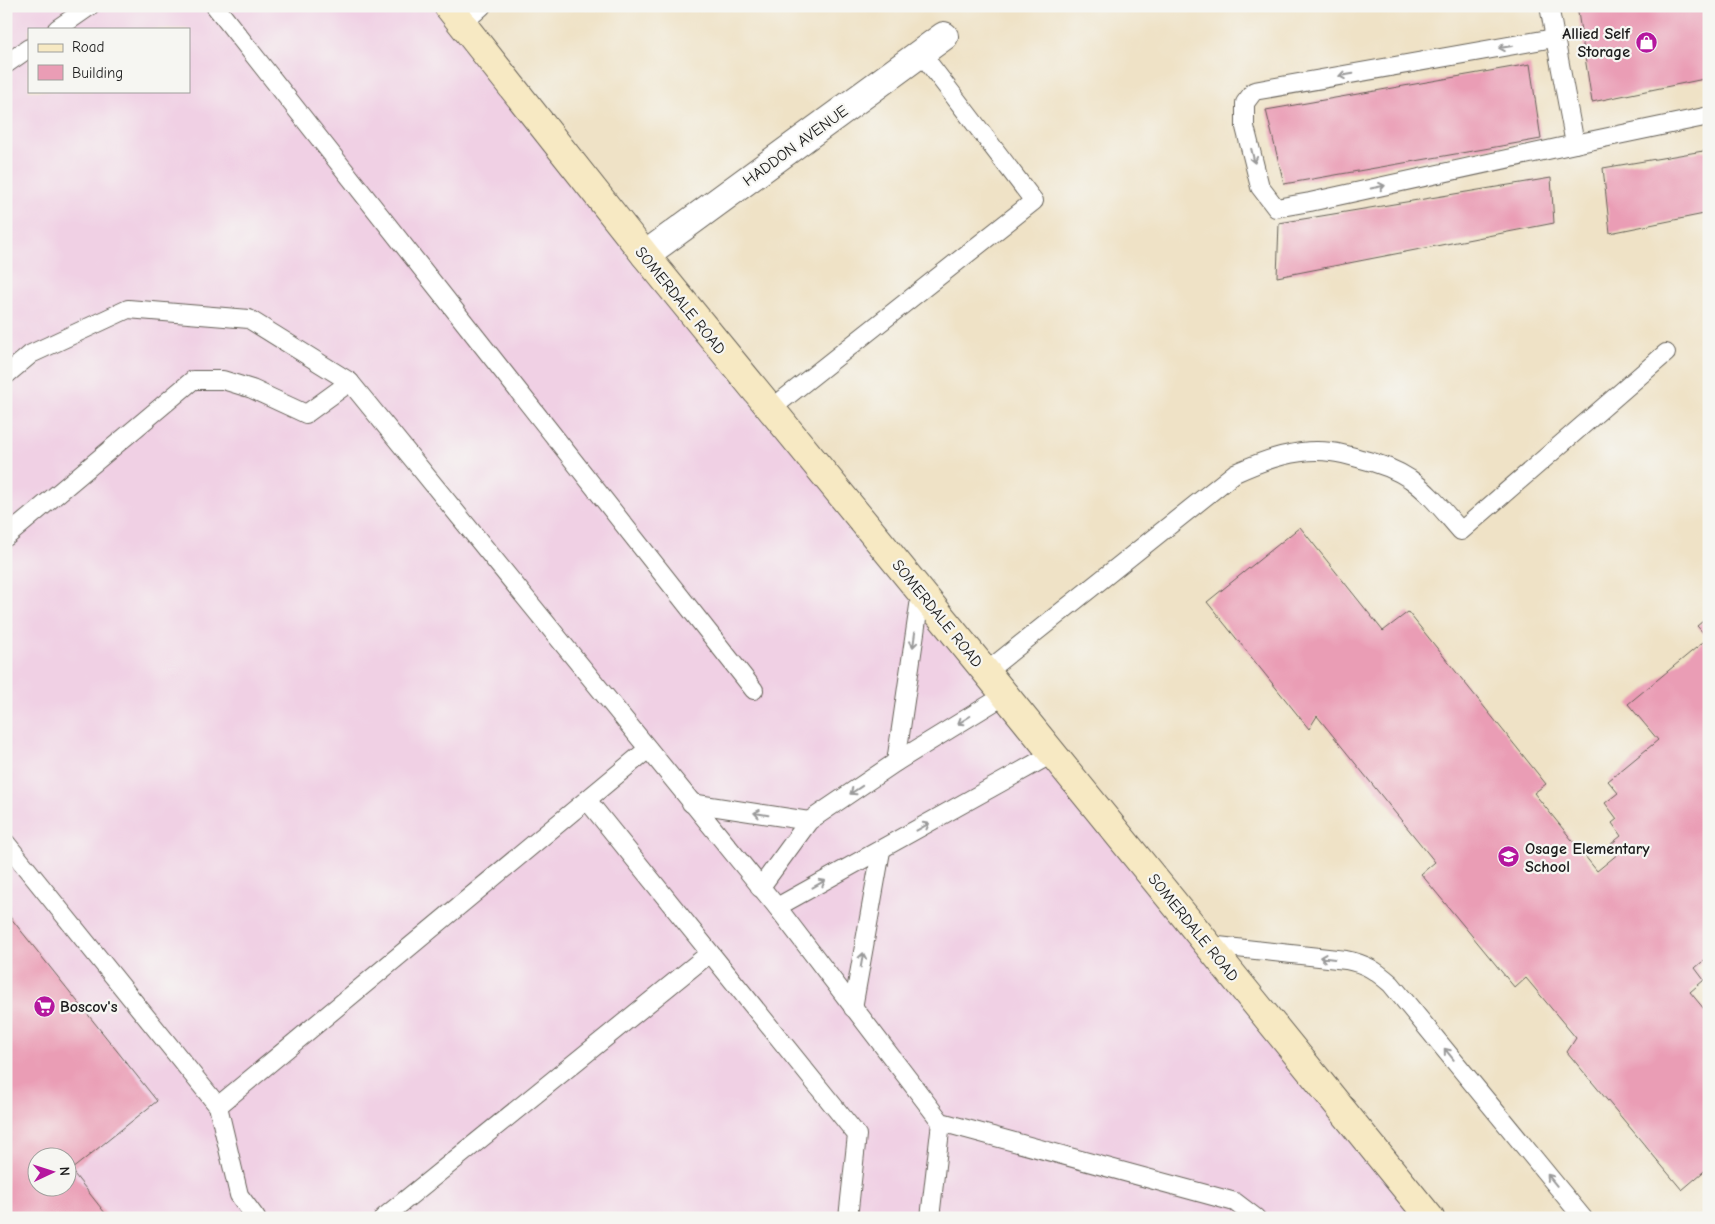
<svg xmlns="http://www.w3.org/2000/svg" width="1715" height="1224" font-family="'Comic Neue',sans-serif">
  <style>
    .built { fill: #f0d0e4; fill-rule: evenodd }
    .building { fill: #ea9db5; fill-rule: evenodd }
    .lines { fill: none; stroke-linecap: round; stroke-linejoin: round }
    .service-casing { stroke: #666158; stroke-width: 20 }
    .minor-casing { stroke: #666158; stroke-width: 30 }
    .secondary-casing { stroke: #666158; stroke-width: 30 }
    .service { stroke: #fff; stroke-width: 18 }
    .minor { stroke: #fff; stroke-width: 28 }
    .secondary { stroke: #f7e9c3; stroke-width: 28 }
    .oneway { stroke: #999 }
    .labels { text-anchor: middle; stroke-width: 4.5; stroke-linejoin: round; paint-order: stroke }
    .poi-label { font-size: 16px; font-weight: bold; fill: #1c1c1c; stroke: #f6f6f2; text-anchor: start }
    .street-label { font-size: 16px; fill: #1c1c1c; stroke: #f6f6f2 }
  </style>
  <rect width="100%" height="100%" fill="#f6f6f2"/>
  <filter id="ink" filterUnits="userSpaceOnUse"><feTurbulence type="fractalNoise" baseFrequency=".02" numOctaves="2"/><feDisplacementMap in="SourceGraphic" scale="10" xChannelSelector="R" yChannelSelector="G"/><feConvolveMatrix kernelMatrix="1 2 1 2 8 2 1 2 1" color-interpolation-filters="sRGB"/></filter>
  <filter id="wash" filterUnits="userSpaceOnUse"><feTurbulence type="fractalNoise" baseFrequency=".0096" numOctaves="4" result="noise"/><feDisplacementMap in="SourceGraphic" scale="20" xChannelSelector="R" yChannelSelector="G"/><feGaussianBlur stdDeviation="1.12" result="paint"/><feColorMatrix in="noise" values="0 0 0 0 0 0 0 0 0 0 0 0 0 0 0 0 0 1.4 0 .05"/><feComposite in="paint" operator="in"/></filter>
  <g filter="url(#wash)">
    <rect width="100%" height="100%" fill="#efe2c6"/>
    <path class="built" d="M6,6H448L1430,1218H6ZM29,29H189V91H29ZM38,1156H68V1186H38Z"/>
    <g id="blocks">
      <g class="building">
        <polygon points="1577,6 1709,6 1709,78 1592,102"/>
        <polygon points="1530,64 1541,139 1284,184 1266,110"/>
        <polygon points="1709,150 1709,213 1610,233 1603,168"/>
        <polygon points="1551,178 1554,223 1277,277 1279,223"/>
        <polygon points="1300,527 1383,631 1408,612 1546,784 1534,793 1597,871 1619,853 1611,844 1621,836 1612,823 1617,819 1605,803 1618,793 1608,781 1658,740 1628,704 1708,638 1697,626 1709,616 1709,910 1704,914 1709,920 1709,956 1695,968 1704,980 1690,992 1709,1015 1709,1167 1682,1190 1567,1052 1576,1038 1526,978 1515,988 1421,874 1435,862 1317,716 1309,729 1207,602"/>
        <path d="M6,912L157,1101L71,1170L109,1218H6ZM38,1156H68V1186H38Z"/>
      </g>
    </g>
  </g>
  <g filter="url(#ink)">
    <use href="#blocks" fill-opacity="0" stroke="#666158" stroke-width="1"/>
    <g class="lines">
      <defs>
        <g id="service">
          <polyline points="215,6 754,690"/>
          <polyline points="1549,6 1575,144 1709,116"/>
          <polyline points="462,24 482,6"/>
          <polyline points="57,29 90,6"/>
          <polyline points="1554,38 1254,91 1245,103 1245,127 1260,187 1276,208 1310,202 1575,144"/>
          <polyline points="6,64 29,48"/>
          <polyline points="6,375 31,354 128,309 249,319 350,382 777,907 941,1122 1235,1202 1256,1218"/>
          <polyline points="771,409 1034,201 921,53"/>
          <polyline points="6,537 193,380 223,380 252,389 306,414 350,382"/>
          <path d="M986,672L1235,473C1264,460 1299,447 1331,452C1341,453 1351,456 1361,459C1378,463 1395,469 1410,479C1430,493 1445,513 1461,531L1666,353"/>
          <polyline points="896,762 921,592"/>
          <polyline points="587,800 857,1135 848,1218"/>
          <polyline points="691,803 809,821"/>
          <polyline points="6,843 218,1106 239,1195 256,1218"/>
          <polyline points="760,888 809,821 896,762 1005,695"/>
          <polyline points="777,907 1052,754"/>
          <path d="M1209,945L1346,960C1367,964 1376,971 1391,984L1583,1218"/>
          <polyline points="853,1008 881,851"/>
          <polyline points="218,1106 648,749"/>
          <polyline points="383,1218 710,953"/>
          <polyline points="930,1218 941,1122"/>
        </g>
        <polyline id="minor" points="645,255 944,36"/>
        <polyline id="secondary" points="448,6 645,255 1005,695 1430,1218"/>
      </defs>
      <use href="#service" class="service-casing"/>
      <use href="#minor" class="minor-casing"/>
      <use href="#secondary" class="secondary-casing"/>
      <use href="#service" class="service"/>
      <use href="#minor" class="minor"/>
      <use href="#secondary" class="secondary"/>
    </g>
    <defs><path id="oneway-shaft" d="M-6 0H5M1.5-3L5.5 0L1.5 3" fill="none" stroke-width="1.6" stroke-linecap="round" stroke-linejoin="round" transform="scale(1.25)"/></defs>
    <g class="oneway">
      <use href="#oneway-shaft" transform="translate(1506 47) rotate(170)"/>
      <use href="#oneway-shaft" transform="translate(1346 75) rotate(170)"/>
      <use href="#oneway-shaft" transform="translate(1253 156) rotate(76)"/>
      <use href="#oneway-shaft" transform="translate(1378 187) rotate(-12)"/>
      <use href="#oneway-shaft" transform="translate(914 640) rotate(98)"/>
      <use href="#oneway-shaft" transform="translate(964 720) rotate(148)"/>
      <use href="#oneway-shaft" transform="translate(856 790) rotate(146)"/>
      <use href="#oneway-shaft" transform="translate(761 814) rotate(-171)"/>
      <use href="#oneway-shaft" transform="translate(923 827) rotate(-29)"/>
      <use href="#oneway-shaft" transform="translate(819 884) rotate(-29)"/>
      <use href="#oneway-shaft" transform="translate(1327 958) rotate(-173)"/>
      <use href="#oneway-shaft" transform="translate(862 960) rotate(-80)"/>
      <use href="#oneway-shaft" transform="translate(1449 1054) rotate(-129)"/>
      <use href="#oneway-shaft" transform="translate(1552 1180) rotate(-129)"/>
    </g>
  </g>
  <defs>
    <symbol id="shop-disc" viewBox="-11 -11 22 22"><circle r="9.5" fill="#b5179e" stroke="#f6f6f2"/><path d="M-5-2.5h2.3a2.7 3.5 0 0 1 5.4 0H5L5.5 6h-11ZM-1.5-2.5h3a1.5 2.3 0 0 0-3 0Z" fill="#fff"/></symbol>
    <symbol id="school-disc" viewBox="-11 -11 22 22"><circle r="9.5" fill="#b5179e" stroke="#f6f6f2"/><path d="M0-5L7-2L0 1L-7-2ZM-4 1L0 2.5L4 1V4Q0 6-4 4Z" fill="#fff"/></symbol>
    <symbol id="supermarket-disc" viewBox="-11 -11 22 22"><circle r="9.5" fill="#b5179e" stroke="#f6f6f2"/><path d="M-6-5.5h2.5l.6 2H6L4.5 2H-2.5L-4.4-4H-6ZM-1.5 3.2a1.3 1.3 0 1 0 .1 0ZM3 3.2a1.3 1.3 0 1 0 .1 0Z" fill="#fff"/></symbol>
  </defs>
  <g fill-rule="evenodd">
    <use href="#shop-disc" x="1634" y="30" width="25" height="25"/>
    <use href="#school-disc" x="1496" y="844" width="25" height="25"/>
    <use href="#supermarket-disc" x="32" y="994" width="25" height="25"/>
  </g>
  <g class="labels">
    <g class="poi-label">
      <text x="1630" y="39" text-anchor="end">Allied Self<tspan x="1630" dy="18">Storage</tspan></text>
      <text x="1525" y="854">Osage Elementary<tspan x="1525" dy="18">School</tspan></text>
      <text x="60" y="1012">Boscov's</text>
    </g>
    <g class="street-label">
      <text transform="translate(795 145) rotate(-36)" y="6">HADDON AVENUE</text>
      <text transform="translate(681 300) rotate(51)" y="6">SOMERDALE ROAD</text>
      <text transform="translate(938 613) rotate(51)" y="6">SOMERDALE ROAD</text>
      <text transform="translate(1194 927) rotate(51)" y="6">SOMERDALE ROAD</text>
    </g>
  </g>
  <rect width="1715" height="1224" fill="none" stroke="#f6f6f2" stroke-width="25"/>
  <rect x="28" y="28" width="162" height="65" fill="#f6f6f2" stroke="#9f9f9c"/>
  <rect x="38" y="44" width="25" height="8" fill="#f7e9c3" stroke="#9f9f9c"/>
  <text x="72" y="52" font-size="15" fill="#1c1c1c">Road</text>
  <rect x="38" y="65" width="25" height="15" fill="#ea9db5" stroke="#9f9f9c"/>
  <text x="72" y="78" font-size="15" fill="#1c1c1c">Building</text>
  <g transform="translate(52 1172) rotate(86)"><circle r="24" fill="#f6f6f2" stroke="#9f9f9c"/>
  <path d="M0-4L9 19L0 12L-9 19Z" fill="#b5179e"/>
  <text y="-8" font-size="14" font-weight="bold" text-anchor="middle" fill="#1c1c1c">N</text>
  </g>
</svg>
